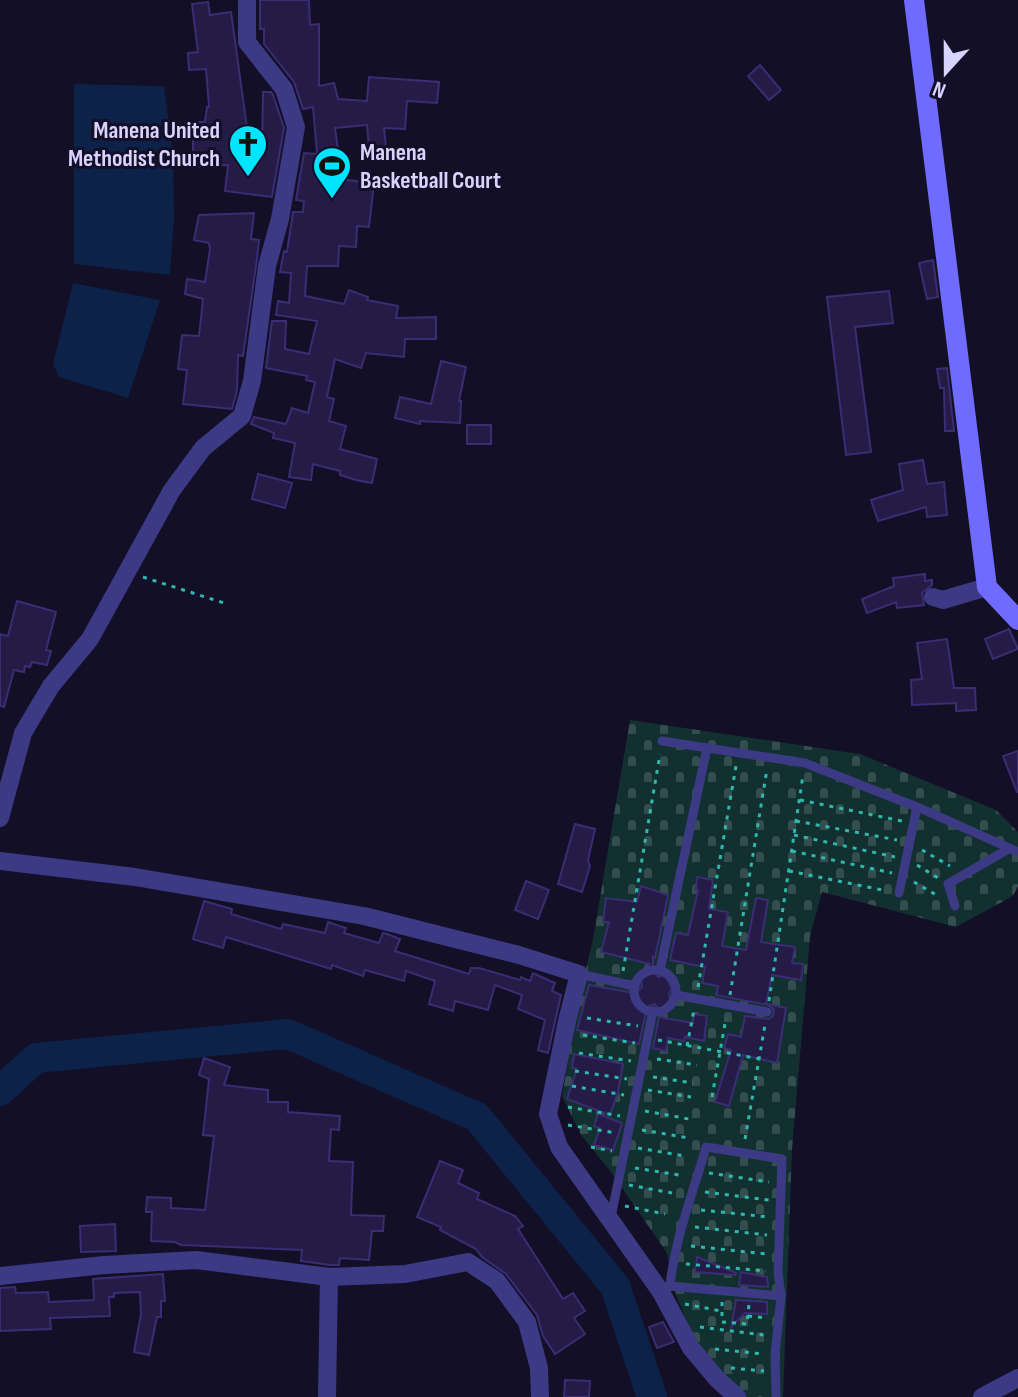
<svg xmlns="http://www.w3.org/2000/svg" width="1018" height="1397" font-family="'Sofia Sans Condensed',sans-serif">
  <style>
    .cemetery { fill: url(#cemetery-stones) }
    .water { fill: #0c2248 }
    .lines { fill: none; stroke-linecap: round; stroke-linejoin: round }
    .river { stroke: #0c2248; stroke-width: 30 }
    .building { fill: #241b47; stroke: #3b2d73; stroke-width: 2 }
    .path { stroke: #2fb8b0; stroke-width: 3; stroke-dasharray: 4 6; stroke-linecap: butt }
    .lane { stroke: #3d3a85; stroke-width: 9 }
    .street { stroke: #3d3a85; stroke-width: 18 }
    .secondary { stroke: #6f6bff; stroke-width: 20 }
    .labels { text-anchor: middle; stroke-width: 6; stroke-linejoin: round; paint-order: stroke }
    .poi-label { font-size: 24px; font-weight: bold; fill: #d9d4ff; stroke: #130f26; text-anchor: end }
  </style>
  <defs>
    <pattern id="cemetery-stones" width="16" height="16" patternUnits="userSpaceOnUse" patternTransform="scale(2)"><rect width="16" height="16" fill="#12302f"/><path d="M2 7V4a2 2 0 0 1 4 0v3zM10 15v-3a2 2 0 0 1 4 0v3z" fill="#344d4e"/></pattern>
  </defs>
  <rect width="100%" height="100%" fill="#130f26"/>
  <polygon class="cemetery" points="630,720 860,754 996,810 1018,832 1018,886 1013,896 956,927 822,892 810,936 792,1150 783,1397 746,1397 699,1350 675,1293 667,1253 611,1172 581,1135 562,1096 580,994 593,939"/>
  <g class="water">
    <polygon points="74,84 164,86 173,157 174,218 170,275 74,264"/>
    <polygon points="73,283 160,300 128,398 59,377 53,364"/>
  </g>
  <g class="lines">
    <polyline class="river" points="0,1091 36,1058 288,1034 477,1117 615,1286 652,1397"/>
  </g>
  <g class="building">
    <polygon points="260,0 309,0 310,25 319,24 319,86 334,83 338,99 367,101 369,77 439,82 437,103 407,101 405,129 384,128 386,148 369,150 367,125 335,128 340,164 338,179 374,183 369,227 357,226 356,247 339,246 338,266 307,266 305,296 344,304 349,290 368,297 367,300 398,306 396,318 436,317 436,339 405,339 404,357 366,353 361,368 335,359 327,397 334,399 329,421 346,426 340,449 377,459 372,483 356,480 340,475 340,471 313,464 311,480 289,477 295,443 273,438 274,433 251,424 254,417 286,424 292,408 308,413 315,382 306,380 307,376 266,368 272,321 286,321 285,349 309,354 317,321 276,315 278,301 289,303 291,273 280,272 284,251 287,252 293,212 303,212 304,201 296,200 304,153 317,154 313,107 303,109 294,82 264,44 264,29 260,29"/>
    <polygon points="208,2 210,15 231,12 251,157 262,156 263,92 271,92 273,95 284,128 272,197 225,191 228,165 193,167 193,136 199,137 199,122 205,122 207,107 209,107 206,69 189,70 188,53 198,52 192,4"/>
    <polygon points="760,65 781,90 769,100 748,76"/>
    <polygon points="254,213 251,239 259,240 257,259 243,356 238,355 237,390 232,409 183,404 187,370 178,369 182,335 199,336 203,299 185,294 187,279 205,282 210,249 209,243 194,240 199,215"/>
    <polygon points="933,260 938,297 927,299 919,263"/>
    <polygon points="889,291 893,323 855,327 871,452 846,455 827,297"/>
    <polygon points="441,361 466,367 459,401 461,401 460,423 420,421 420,424 395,418 400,397 431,404"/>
    <polygon points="947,368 954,431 945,431 944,388 940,388 937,369"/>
    <rect x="467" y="425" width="24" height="19"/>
    <polygon points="923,460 927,484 944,482 947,515 927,517 926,507 878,521 871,500 903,490 899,464"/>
    <polygon points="258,474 292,483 285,508 252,499"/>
    <polygon points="925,574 925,581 932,580 932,585 922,593 924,605 897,608 896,602 867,613 862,599 894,586 893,578"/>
    <polygon points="17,601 56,612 46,650 51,651 47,665 32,662 30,667 25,666 24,672 14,670 4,707 0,706 0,634 8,636"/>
    <polygon points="1009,629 1018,649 993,659 985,639"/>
    <polygon points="947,639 954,688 975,688 976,710 956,711 956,703 912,705 911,680 922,679 917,643"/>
    <polygon points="1018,751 1018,792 1017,792 1003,756"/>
    <polygon points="575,824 595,829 588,860 590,866 582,892 558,884"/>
    <polygon points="697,877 713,880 709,909 728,912 722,946 746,950 756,898 768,900 761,942 795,947 792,963 803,964 801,980 772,975 766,1004 786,1008 777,1063 743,1055 729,1106 715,1102 731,1050 724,1048 728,1034 741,1037 745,1016 769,1019 773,1016 774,1010 768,1005 716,995 718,986 702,983 705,967 670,960 676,933 688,935 698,890 696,890"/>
    <polygon points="526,881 549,890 538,919 515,910"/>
    <polygon points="641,886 668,895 655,958 653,957 653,969 658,977 665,975 672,989 669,993 670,999 660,1012 655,1004 647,1007 639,1044 577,1030 589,985 634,993 642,988 641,981 650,964 601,952 609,922 603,922 606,898 637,902"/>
    <polygon points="204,901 232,909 231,914 281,929 283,924 325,933 328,922 346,928 344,933 379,943 383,933 387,934 400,939 395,951 469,974 471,968 479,968 520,980 521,977 530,981 533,973 555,983 552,991 561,995 548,1053 538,1050 545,1020 518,1009 522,995 495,985 488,1010 455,1001 453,1011 429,1004 435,981 406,971 404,981 365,970 363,976 332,965 331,969 226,937 223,948 193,939"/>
    <polygon points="694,1014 707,1016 704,1041 685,1037 684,1041 668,1038 666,1051 653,1048 659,1017 693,1023"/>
    <polygon points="574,1054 623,1064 618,1092 610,1115 567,1099 577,1069 572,1068"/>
    <polygon points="204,1058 230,1067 224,1085 268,1090 268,1102 288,1102 288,1112 340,1116 339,1130 331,1129 329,1161 353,1162 351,1215 384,1216 383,1231 372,1231 369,1260 340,1258 339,1265 330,1265 301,1261 302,1250 181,1245 175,1242 151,1241 152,1212 146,1212 147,1197 171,1198 171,1208 205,1210 214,1136 203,1135 209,1079 199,1075"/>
    <polygon points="598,1114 622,1123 613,1150 594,1145 600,1128 594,1126"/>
    <polygon points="440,1161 463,1170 458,1183 479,1193 477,1199 515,1216 523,1226 518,1229 563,1299 573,1293 585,1311 574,1318 585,1334 555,1354 543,1336 537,1315 506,1274 482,1257 476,1249 440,1230 441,1227 417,1217"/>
    <polygon points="115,1224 116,1251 81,1252 80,1226"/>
    <polygon points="697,1257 736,1273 735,1275 695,1272"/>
    <polygon points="741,1272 767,1277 768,1287 739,1285"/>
    <polygon points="163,1274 165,1301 161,1301 161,1317 157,1317 149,1355 134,1352 141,1314 140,1292 114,1293 114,1297 109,1297 110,1316 50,1318 51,1329 0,1331 0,1288 15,1287 16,1293 48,1292 49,1302 94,1300 93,1279"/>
    <polygon points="736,1300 767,1302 767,1314 745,1313 731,1327"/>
    <polygon points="663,1322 674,1342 657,1348 649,1327"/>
    <polygon points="565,1380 590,1381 589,1397 564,1397"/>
  </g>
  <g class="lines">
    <g class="path">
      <polyline points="143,577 224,603"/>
      <polyline points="800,800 902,821"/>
      <polyline points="796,821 897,840"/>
      <polyline points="794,835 895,857"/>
      <polyline points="922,850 950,866"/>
      <polyline points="792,851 892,873"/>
      <polyline points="917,865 938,878"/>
      <polyline points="789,871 887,891"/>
      <polyline points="914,882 938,896"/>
      <polyline points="623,971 660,754"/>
      <polyline points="698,987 736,766"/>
      <polyline points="730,995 767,769"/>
      <polyline points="769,1001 803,775"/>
      <polyline points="587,1018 638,1026"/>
      <polyline points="583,1035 635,1043"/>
      <polyline points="658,1040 760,1059"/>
      <polyline points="687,1046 694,1010"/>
      <polyline points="579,1053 631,1061"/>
      <polyline points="657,1059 697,1065"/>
      <polyline points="575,1071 627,1079"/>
      <polyline points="653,1077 693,1083"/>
      <polyline points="572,1086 624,1095"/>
      <polyline points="648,1090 691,1097"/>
      <polyline points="712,1097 726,1018"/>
      <polyline points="568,1107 620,1116"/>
      <polyline points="645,1111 689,1119"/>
      <polyline points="568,1125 616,1133"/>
      <polyline points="642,1130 689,1138"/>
      <polyline points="745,1139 765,1025"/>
      <polyline points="591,1147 612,1151"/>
      <polyline points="638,1148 685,1156"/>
      <polyline points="635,1168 679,1175"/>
      <polyline points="709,1173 769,1182"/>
      <polyline points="629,1185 672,1193"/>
      <polyline points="705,1192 769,1200"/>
      <polyline points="625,1206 665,1214"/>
      <polyline points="701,1210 769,1217"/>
      <polyline points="695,1227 767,1235"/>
      <polyline points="691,1246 767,1254"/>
      <polyline points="686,1264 766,1271"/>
      <polyline points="722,1302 722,1322 747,1324 749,1304"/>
      <polyline points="685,1304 721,1311"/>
      <polyline points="748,1316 768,1318"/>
      <polyline points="700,1327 764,1335"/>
      <polyline points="715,1349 763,1354"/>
      <polyline points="731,1368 764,1371"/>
    </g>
    <g class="lane">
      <polyline points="662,741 805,763 922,809 1018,852"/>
      <polyline points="899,893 917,807"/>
      <polyline points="955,906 948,884 1010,848"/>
      <polyline points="660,970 707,748"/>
      <circle cx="655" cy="991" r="21"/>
      <polyline points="579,974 635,986"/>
      <polyline points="676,995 767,1012"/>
      <polyline points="611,1217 653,1011"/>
      <path d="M670,1286C675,1237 693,1194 706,1147L782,1159L778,1272L781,1296L775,1355L776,1397"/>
      <polyline points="666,1289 670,1286 781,1296"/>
    </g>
    <g class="street">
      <polyline points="933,597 943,600 987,587"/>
      <polyline points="0,818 23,733 51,686 90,639 172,490 203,448 242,416 252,381 267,266 280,219 296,127 284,89 247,42 247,0"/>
      <polyline points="0,861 135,877 364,916 519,955 579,974 567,1021 548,1114 559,1147 661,1292 691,1348 717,1379 737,1397"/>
      <polyline points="0,1276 104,1265 196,1260 329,1277 405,1274 468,1262 497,1281 527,1322 539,1368 540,1397"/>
      <polyline points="327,1397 329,1277"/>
      <polyline points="982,1397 1018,1378"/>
    </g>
    <polyline class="secondary" points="914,0 987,587 1018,620"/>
  </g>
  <defs>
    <symbol id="church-pin" viewBox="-11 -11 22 30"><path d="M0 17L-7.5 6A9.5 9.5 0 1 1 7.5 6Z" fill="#00e5ff" stroke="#130f26"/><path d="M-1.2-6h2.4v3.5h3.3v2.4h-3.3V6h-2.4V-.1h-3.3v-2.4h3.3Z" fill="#111"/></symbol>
    <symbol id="stadium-pin" viewBox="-11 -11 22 30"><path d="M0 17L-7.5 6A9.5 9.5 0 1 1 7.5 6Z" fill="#00e5ff" stroke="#130f26"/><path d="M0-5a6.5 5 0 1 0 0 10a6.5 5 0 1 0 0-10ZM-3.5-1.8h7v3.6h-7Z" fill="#111"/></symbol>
  </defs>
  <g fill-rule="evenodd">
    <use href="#church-pin" x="226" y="122" width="44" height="60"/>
    <use href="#stadium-pin" x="310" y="144" width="44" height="60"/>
  </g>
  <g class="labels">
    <g class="poi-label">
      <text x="220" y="138">Manena United<tspan x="220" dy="28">Methodist Church</tspan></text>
      <text x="360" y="160" text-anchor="start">Manena<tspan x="360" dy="28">Basketball Court</tspan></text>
    </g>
  </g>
  <g transform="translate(946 72) rotate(201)" stroke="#130f26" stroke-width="6" paint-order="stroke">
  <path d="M0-6L14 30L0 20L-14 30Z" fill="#d9d4ff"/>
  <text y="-12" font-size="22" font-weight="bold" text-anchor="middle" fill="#d9d4ff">N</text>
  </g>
</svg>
